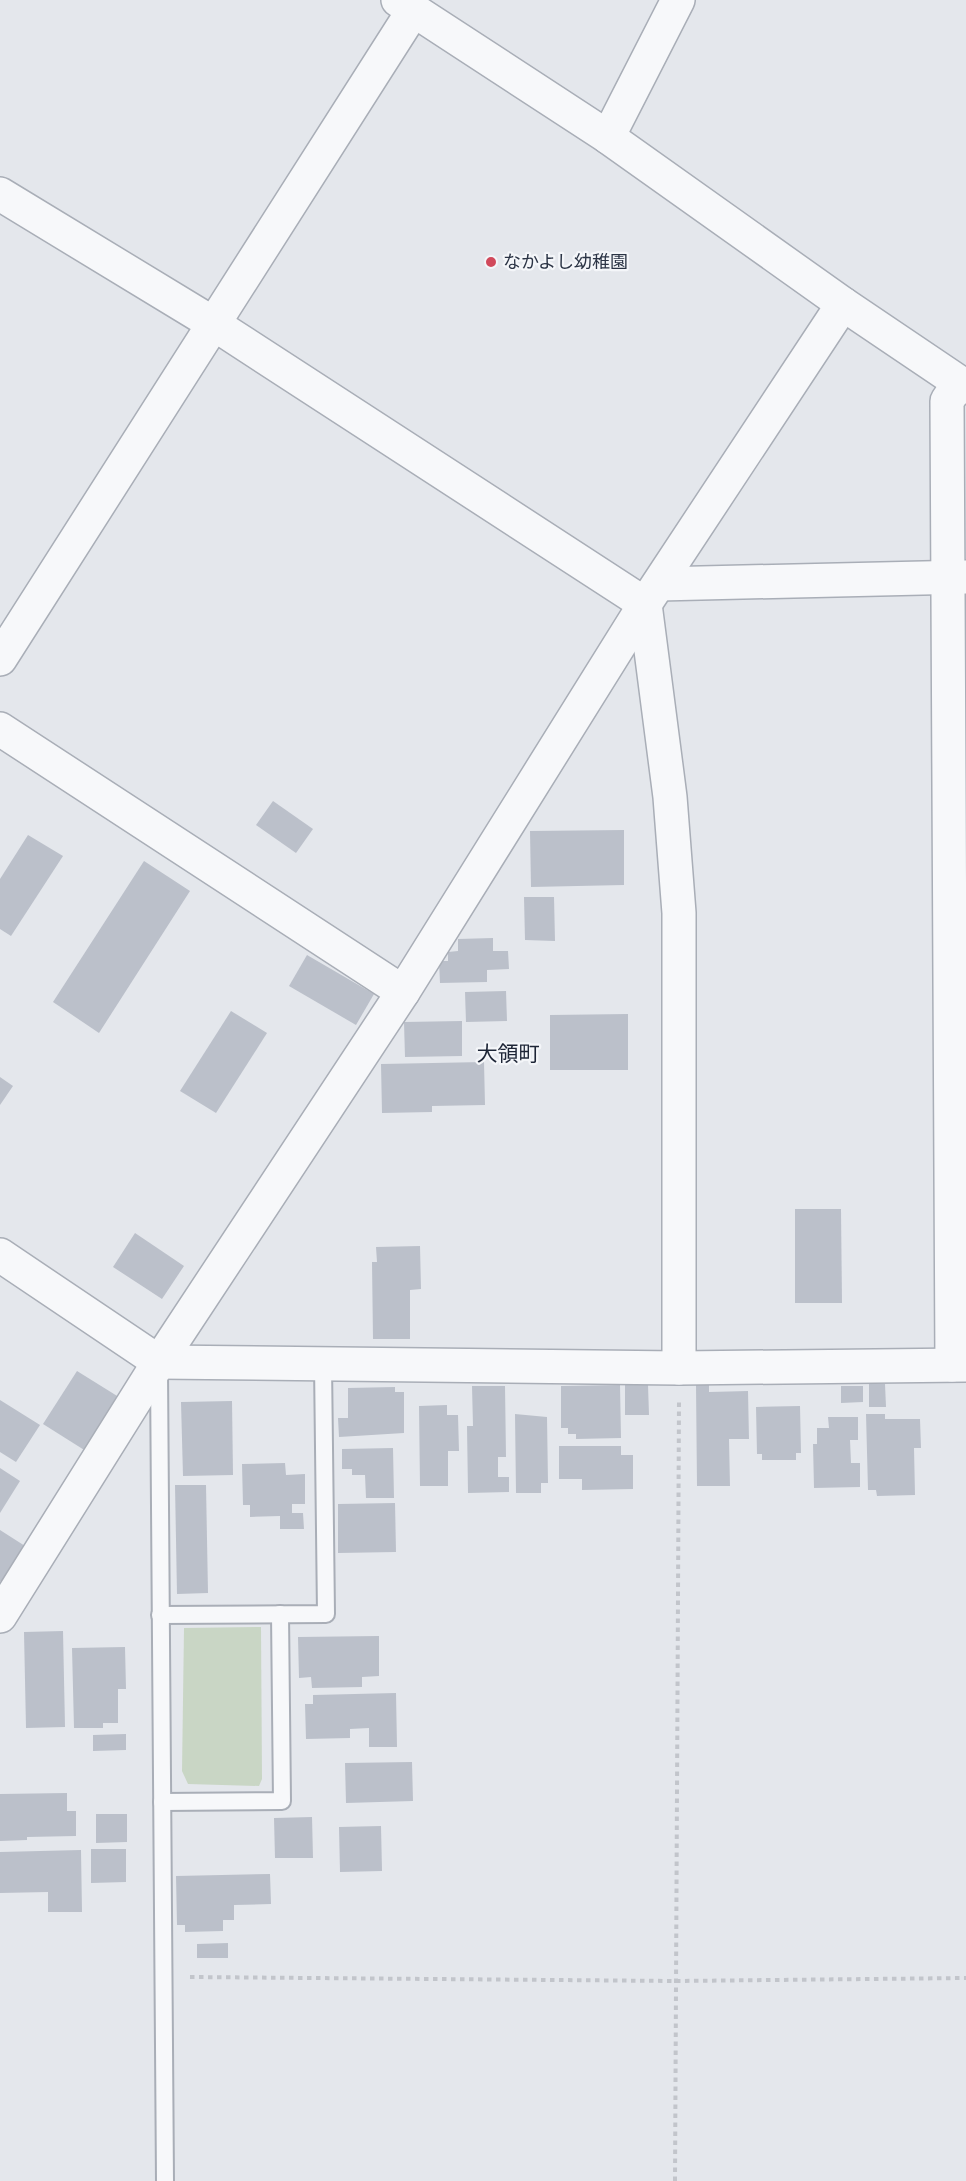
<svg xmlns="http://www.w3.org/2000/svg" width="966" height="2181" font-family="'Exo 2','Noto Sans JP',sans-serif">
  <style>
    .green { fill: #c9d6c5 }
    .building { fill: #bbc0ca }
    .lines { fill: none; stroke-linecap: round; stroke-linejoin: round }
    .service-casing { stroke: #a9aeb7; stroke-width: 20 }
    .minor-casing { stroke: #a9aeb7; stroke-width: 36 }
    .tertiary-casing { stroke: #a9aeb7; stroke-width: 36 }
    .path { stroke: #c2c5cb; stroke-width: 4; stroke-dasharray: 4.5 4.5; stroke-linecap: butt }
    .service { stroke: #f7f8fa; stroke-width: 16 }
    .minor { stroke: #f7f8fa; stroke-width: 33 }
    .tertiary { stroke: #f7f8fa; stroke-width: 33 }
    .poi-dot { fill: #d1495b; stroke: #f4f6f9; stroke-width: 2 }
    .labels { text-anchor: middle; stroke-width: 4.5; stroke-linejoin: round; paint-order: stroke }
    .poi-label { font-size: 18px; fill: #2b3445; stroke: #f4f6f9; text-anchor: start }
    .quarter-label { font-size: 21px; fill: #1d2536; stroke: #f4f6f9 }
  </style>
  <rect width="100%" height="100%" fill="#e4e7ec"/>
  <polygon class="green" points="261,1627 262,1779 259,1786 188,1784 182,1771 184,1628"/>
  <g class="building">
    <polygon points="273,801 313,829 296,853 256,825"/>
    <polygon points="624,830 624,885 531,887 530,831"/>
    <polygon points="28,835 63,856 11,936 0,929 0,879"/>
    <polygon points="144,861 190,891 99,1033 53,1002"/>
    <polygon points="524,897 554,897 555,941 525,940"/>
    <polygon points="493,938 493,951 508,951 509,969 487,970 487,982 440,983 439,961 448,961 448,952 458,951 458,939"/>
    <polygon points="307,955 374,994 356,1025 289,986"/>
    <polygon points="506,991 507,1021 466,1022 465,992"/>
    <polygon points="231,1011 267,1033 216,1113 180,1091"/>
    <polygon points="628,1014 628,1070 550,1070 550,1015"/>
    <polygon points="462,1021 462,1056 405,1057 404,1022"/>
    <polygon points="484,1062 485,1105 432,1106 432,1112 382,1113 381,1064"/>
    <polygon points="0,1077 13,1086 0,1105"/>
    <polygon points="795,1209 841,1209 842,1303 795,1303"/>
    <polygon points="135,1233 184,1266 162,1299 113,1267"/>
    <polygon points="420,1246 421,1289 410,1290 410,1339 373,1339 372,1262 377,1262 376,1247"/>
    <polygon points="77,1371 122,1399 89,1453 43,1424"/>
    <polygon points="709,1384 709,1392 748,1391 749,1439 729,1439 730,1486 697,1486 696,1385"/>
    <polygon points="869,1384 885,1384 886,1407 869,1407"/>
    <polygon points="620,1385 621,1438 576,1439 576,1434 568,1434 568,1428 561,1428 561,1386"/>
    <polygon points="625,1385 648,1385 649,1415 625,1415"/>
    <polygon points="472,1386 505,1386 506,1457 498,1457 498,1477 509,1477 509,1492 468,1493 467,1426 473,1426"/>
    <polygon points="841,1386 863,1386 863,1402 841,1403"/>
    <polygon points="395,1387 395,1392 404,1392 404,1433 339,1437 338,1418 348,1418 348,1388"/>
    <polygon points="0,1400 40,1425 16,1462 0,1452"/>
    <polygon points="232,1401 233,1475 183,1476 181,1402"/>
    <polygon points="447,1405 447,1415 458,1415 459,1451 448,1451 448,1486 420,1486 419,1406"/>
    <polygon points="800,1406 801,1453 796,1453 796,1460 762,1460 762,1454 757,1454 756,1407"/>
    <polygon points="515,1414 547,1417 548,1483 541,1483 541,1493 516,1493"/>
    <polygon points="866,1414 885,1414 885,1419 920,1419 921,1448 914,1448 915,1495 877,1496 876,1490 868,1490"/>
    <polygon points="828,1417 858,1417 858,1440 850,1440 851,1463 860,1463 860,1487 814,1488 813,1444 817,1444 817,1428 829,1428"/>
    <polygon points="559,1446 621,1446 621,1455 633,1455 633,1489 582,1490 582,1479 559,1479"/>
    <polygon points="393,1448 394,1498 366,1498 365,1475 352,1475 352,1469 342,1469 342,1449"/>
    <polygon points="285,1463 286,1475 305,1474 305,1504 292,1504 292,1513 303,1513 304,1529 280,1529 280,1516 250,1517 250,1505 243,1505 242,1464"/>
    <polygon points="0,1468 20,1481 0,1513"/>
    <polygon points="175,1485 206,1485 208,1593 177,1594"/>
    <polygon points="395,1503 396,1552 338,1553 338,1504"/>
    <polygon points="0,1530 25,1546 2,1582 0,1581"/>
    <polygon points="63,1631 65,1727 26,1728 24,1632"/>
    <polygon points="379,1636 379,1676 362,1677 362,1687 312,1688 311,1677 299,1678 298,1637"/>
    <polygon points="125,1647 126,1689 118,1689 118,1723 103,1723 103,1728 74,1728 72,1648"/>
    <polygon points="396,1693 397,1747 369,1747 369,1728 350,1729 350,1738 306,1739 305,1704 313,1704 313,1695"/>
    <polygon points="126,1734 126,1750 93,1751 93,1735"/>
    <polygon points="412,1762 413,1801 346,1803 345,1763"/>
    <polygon points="67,1793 67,1811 76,1811 76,1836 27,1837 27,1840 0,1841 0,1794"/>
    <polygon points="96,1814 127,1814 127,1842 96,1843"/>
    <polygon points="312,1817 313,1858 275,1858 274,1818"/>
    <polygon points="381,1826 382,1871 340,1872 339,1827"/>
    <polygon points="91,1849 126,1849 126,1882 91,1883"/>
    <polygon points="81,1850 82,1912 48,1912 48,1892 0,1893 0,1852"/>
    <polygon points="270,1874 271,1904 234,1905 234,1920 223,1920 223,1931 185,1932 185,1925 177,1925 176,1876"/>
    <polygon points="228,1943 228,1958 197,1958 197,1944"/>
  </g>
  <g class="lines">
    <defs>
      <g id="service">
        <polyline points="159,1371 165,2181"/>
        <polyline points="160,1615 326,1614 323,1364"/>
        <polyline points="162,1802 282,1801 280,1614"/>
      </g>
      <g id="minor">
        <polyline points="608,137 678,0"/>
        <polyline points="0,194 214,324 645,604 670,797 679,913 679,1368"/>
        <polyline points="659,584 966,577"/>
        <polyline points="0,659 413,11"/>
        <polyline points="0,729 403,992"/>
        <polyline points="0,1255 159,1362 679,1368 966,1365"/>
        <polyline points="952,1365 947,401 959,383"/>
        <polyline points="0,1616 159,1362 403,992 645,604 843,304"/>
      </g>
      <polyline id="tertiary" points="398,0 608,137 843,304 966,387"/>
    </defs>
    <use href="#service" class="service-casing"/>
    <use href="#minor" class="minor-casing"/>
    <use href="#tertiary" class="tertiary-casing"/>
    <g class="path">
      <polyline points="190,1977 676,1981 966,1978"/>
      <polyline points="675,2181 679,1402"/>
    </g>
    <use href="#service" class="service"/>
    <use href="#minor" class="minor"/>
    <use href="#tertiary" class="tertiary"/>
  </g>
  <circle class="poi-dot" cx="491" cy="262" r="6"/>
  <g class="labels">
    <g class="poi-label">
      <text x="503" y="268">なかよし幼稚園</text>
    </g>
    <g class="quarter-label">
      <text x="508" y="1061">大領町</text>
    </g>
  </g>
</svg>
